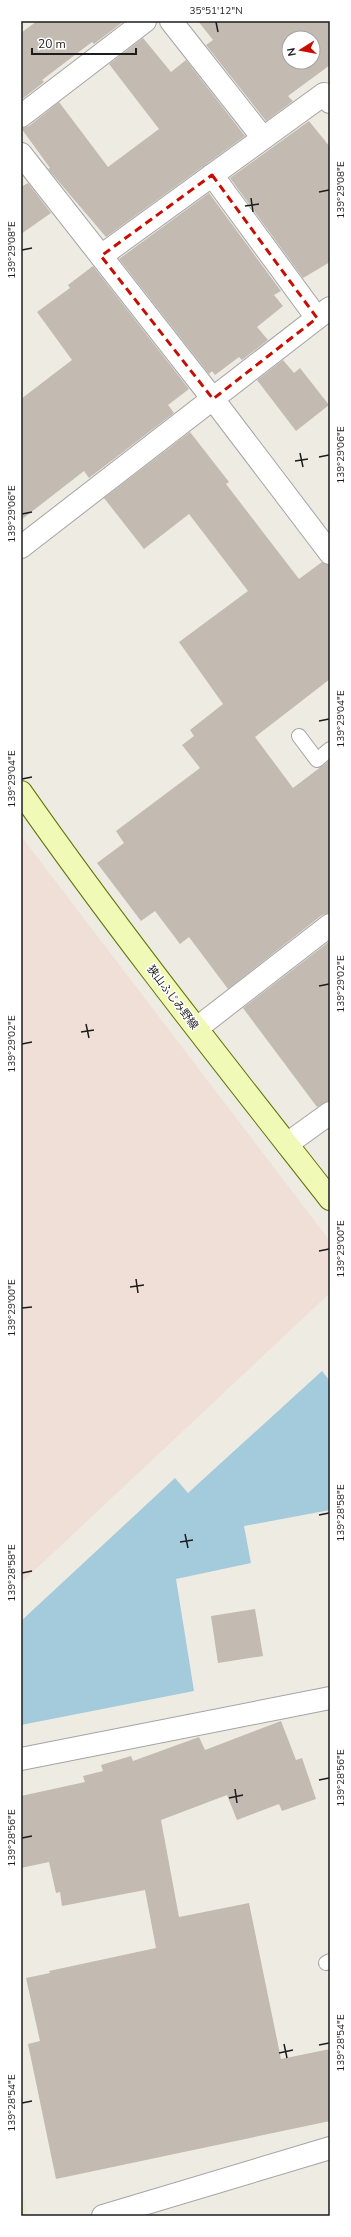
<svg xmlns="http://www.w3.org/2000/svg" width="351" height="2237" font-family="'Nunito Sans','Noto Sans JP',sans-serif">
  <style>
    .military { fill: #f0dfd6 }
    .farmland { fill: #e9edce }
    .water { fill: #a3cbdc }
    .building { fill: #c3bab2; fill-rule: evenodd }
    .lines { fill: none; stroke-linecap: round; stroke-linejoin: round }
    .service-casing { stroke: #a4a4a4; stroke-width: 16 }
    .minor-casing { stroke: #a4a4a4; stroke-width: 24 }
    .secondary-casing { stroke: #607206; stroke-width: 24 }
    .service { stroke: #fff; stroke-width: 14 }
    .minor { stroke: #fff; stroke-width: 22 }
    .secondary { stroke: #f1f9b6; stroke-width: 22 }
    .marked { fill: none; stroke: #c80e02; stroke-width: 3; stroke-dasharray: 8 5; stroke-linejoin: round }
    .ticks { fill: none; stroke: #1d1d1d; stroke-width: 1.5 }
    .labels { text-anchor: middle; stroke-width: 3; stroke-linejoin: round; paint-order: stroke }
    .street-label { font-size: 11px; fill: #1d1d1d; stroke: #fff }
    .neatline { fill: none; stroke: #1d1d1d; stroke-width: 1.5 }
    .ticks-label { font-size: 10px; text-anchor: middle; fill: #1d1d1d }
  </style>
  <rect width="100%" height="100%" fill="#eeebe3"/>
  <polygon class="military" points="21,836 330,1241 330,1293 21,1583"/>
  <polygon class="farmland" points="21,2180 28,2216 21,2216"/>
  <polygon class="water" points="322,1371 330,1381 330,1510 244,1526 251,1563 176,1579 194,1691 21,1725 21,1621 175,1478 188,1493"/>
  <g class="building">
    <polygon points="37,21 124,21 94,44 92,42 42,80 44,82 21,100 21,33"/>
    <path d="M198,21H330V65L288,96L293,101L266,121L206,45L213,40ZM289,38H313V62H289Z"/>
    <polygon points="143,38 171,72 186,60 245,136 106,237 48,169 50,168 21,128 29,126 59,102 108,167 159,129 109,64"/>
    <polygon points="309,121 330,147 330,262 303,278 230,178"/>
    <polygon points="28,183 51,213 21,234 21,187"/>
    <polygon points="209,193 281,291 274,295 283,306 257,327 268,340 242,360 239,357 215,375 212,371 209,374 119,259"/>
    <polygon points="93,266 189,389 168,405 174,413 89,478 84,471 21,520 21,399 72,360 37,312 70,288 68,285"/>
    <polygon points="283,360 294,373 300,368 329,405 296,431 257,380"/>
    <polygon points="190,432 229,482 226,484 299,579 322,562 330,565 330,679 255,737 293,788 330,760 330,913 322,915 228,989 189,937 180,944 155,911 141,921 97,863 124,843 116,831 200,768 182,745 194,736 190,730 223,704 179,642 248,591 189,514 144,549 104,498"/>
    <polygon points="330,941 330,1101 317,1107 243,1008"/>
    <polygon points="255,1609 263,1656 218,1663 211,1616"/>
    <polygon points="281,1721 296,1760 302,1758 316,1799 282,1811 279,1804 237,1820 227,1795 161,1820 179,1917 249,1903 281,2059 330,2049 330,2121 56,2179 28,2044 40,2041 26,1978 50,1973 49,1971 156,1948 145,1890 62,1906 60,1892 56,1893 49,1862 21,1868 21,1796 85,1782 83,1776 103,1771 101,1765 131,1756 133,1761 199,1737 205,1750"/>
  </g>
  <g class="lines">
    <defs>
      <g id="service">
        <polyline points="299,736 317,760 330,749"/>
        <polyline points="326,1963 330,1961"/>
      </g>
      <g id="minor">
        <polyline points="171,21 263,138"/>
        <polyline points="21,116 145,21"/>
        <polyline points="21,154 213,399 330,553"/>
        <polyline points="212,175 317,318"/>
        <polyline points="101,256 324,94 330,102"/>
        <polyline points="21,547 330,308"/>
        <polyline points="197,1028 330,925"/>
        <polyline points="287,1144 330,1113"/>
        <polyline points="21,1759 330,1698"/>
        <polyline points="103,2216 330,2148"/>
      </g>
      <path id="secondary" d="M21,792C119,932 225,1065 330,1199"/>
    </defs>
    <use href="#service" class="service-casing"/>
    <use href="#minor" class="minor-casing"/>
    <use href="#secondary" class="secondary-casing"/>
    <use href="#service" class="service"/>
    <use href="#minor" class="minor"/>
    <use href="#secondary" class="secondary"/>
  </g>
  <path class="marked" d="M212,175L317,318L213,399L101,256Z"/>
  <path class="ticks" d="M216,22L218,32M319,192L329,190M251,198L253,212M245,206L259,204M22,250L32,248M300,453L303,467M319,457L329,455M295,461L308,459M22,514L32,512M319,721L329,719M22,779L32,777M319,986L329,984M86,1024L89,1038M81,1032L94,1030M22,1044L32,1042M319,1251L329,1249M136,1279L138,1293M130,1287L144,1285M22,1308L32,1307M319,1515L329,1513M185,1534L188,1548M180,1542L193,1540M22,1573L32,1571M319,1780L329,1778M235,1789L237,1803M229,1798L243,1795M22,1838L32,1836M284,2044L287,2058M319,2045L329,2043M279,2053L293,2050M22,2103L32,2101"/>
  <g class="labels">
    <g class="street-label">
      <text transform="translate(173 997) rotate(53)" y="4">狭山ふじみ野線</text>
    </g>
  </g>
  <rect width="351" height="2237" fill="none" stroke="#ffffff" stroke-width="44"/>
  <g transform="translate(301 50) rotate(259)"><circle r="19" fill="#ffffff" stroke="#a5a5a5"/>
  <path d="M0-3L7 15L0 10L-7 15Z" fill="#c80e02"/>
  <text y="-6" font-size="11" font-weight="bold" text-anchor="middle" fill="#1d1d1d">N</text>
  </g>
  <path d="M32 48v6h104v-6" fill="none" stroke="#1d1d1d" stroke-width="2"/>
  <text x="38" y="48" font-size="12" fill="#1d1d1d" stroke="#ffffff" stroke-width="3" paint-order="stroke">20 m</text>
  <rect x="22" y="22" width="307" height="2193" class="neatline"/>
  <g class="ticks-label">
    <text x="216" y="14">35°51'12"N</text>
    <text transform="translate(340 190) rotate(-90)" y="4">139°29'08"E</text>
    <text transform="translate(11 250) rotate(-90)" y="4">139°29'08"E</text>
    <text transform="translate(340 455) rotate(-90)" y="4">139°29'06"E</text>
    <text transform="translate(11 514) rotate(-90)" y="4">139°29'06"E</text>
    <text transform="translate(340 719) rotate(-90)" y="4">139°29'04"E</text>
    <text transform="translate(11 779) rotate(-90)" y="4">139°29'04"E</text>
    <text transform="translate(340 984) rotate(-90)" y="4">139°29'02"E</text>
    <text transform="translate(11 1044) rotate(-90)" y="4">139°29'02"E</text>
    <text transform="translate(340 1249) rotate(-90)" y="4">139°29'00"E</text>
    <text transform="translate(11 1308) rotate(-90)" y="4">139°29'00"E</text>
    <text transform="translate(340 1513) rotate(-90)" y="4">139°28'58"E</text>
    <text transform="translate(11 1573) rotate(-90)" y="4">139°28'58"E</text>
    <text transform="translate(340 1778) rotate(-90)" y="4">139°28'56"E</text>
    <text transform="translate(11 1838) rotate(-90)" y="4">139°28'56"E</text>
    <text transform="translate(340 2043) rotate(-90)" y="4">139°28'54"E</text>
    <text transform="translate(11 2103) rotate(-90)" y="4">139°28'54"E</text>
  </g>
</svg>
